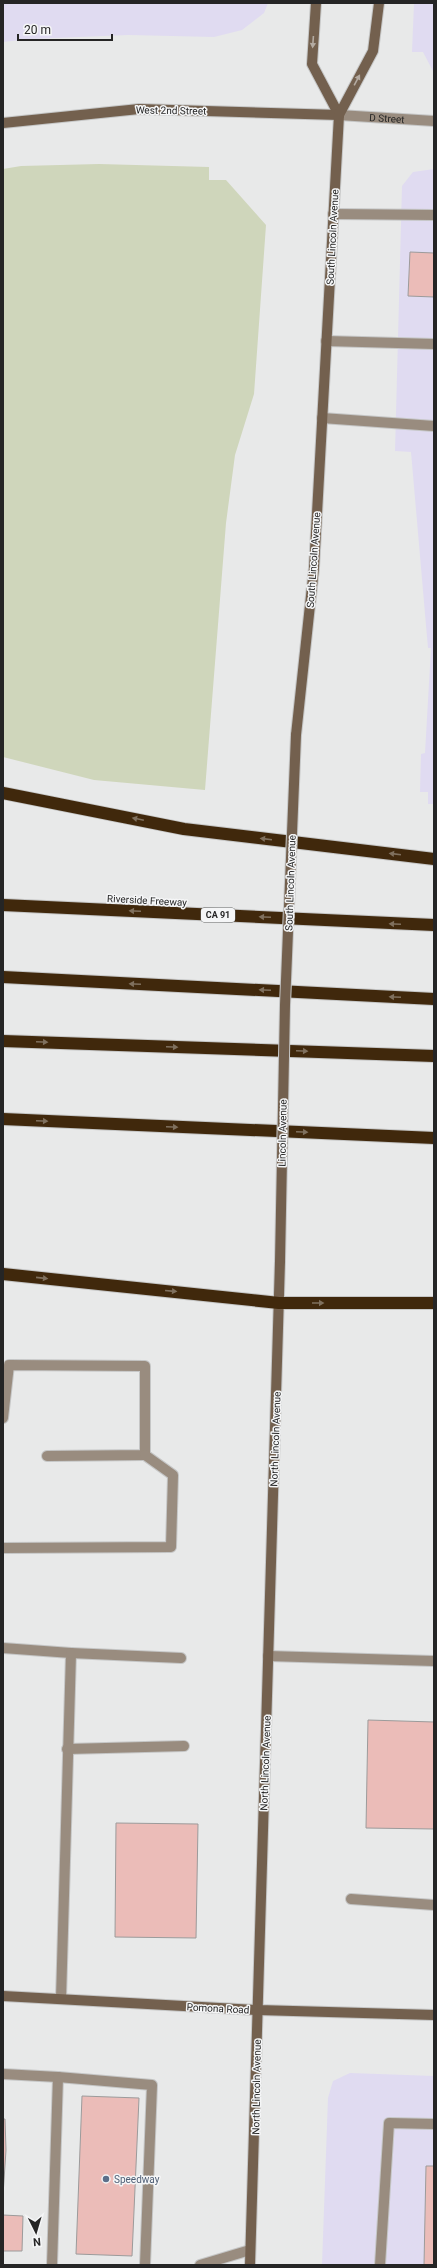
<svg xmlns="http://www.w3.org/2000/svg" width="437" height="2268" font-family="Roboto,sans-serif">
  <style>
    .commercial { fill: #e0dbf1 }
    .green { fill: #cfd6bb }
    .building { fill: #ebbcb8; stroke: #9c9b9b }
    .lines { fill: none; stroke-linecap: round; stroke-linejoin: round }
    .lane-casing { stroke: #c5c6c6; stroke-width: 12 }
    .street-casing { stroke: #c5c6c6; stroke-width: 12 }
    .secondary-casing { stroke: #c5c6c6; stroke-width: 12 }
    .highway-casing { stroke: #c5c6c6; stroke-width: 14 }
    .lane { stroke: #998c7f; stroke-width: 10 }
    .street { stroke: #998c7f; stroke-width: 10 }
    .secondary { stroke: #73604e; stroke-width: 10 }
    .highway { stroke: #40280c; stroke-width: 12 }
    .secondary-bridge-casing { stroke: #c5c6c6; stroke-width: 12; stroke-linecap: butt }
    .secondary-bridge { stroke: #73604e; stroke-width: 10 }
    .oneway { fill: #b4aba2 }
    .oneway2 { fill: #7f705e }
    .service-dot { fill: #5c6f8a; stroke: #f5f6f7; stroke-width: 1.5 }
    .labels { text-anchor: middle; stroke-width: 3; stroke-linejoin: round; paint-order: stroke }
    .shield { fill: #f5f6f7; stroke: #636464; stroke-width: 1 }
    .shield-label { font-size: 9px; font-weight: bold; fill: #252525 }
    .street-label { font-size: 10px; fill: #252525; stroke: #f5f6f7 }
    .service-label { font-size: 10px; fill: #4e5e75; stroke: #f5f6f7; text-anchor: start }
  </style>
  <rect width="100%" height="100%" fill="#e8e9e9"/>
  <g class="commercial">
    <polygon points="3,3 268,3 264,13 242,30 214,37 129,35 29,39 3,42"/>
    <polygon points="414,3 434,3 434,73 423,52 412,52"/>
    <polygon points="434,169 434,804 428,804 428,792 420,792 421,754 425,753 431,648 428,648 411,452 395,451 402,186 413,172"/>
    <polygon points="350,2073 434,2076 434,2265 322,2265 328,2098 333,2081"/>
  </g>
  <polygon class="green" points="99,164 209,167 209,180 226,180 266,225 254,394 235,455 226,523 205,790 94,780 3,757 3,169 21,166"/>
  <g class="building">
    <polygon points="410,252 434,253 434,297 408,296"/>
    <polygon points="368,1720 434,1722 434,1829 366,1828"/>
    <polygon points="116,1823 198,1824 196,1938 115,1937"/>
    <polygon points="82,2096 139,2098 132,2256 76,2254"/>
    <polygon points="3,2119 5,2119 6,2150 3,2195"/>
    <polygon points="426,2166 434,2166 434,2265 424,2265"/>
    <polygon points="3,2215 23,2216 22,2251 3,2251"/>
  </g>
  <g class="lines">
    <defs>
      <g id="lane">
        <polyline points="333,214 434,215"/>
        <polyline points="326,341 434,344"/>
        <polyline points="322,418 434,426"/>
        <polyline points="3,1418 9,1365 145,1366 145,1455 47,1456"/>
        <polyline points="3,1548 171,1547 173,1475 145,1455"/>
        <polyline points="3,1648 71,1653 61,1999"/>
        <polyline points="71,1653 181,1658"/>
        <polyline points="268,1656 434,1661"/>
        <polyline points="67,1749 184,1746"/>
        <polyline points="351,1899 434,1905"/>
        <polyline points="3,2074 58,2077 52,2265"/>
        <polyline points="58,2077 152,2085 145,2265"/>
        <polyline points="200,2265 250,2250"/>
        <polyline points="380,2265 389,2123 434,2124"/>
      </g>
      <g id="street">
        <path id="s1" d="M339,115L434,121"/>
      </g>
      <g id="secondary">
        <polyline points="316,3 312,64 339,115"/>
        <polyline points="3,123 139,109 339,115"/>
        <polyline points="296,735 314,568 339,115 373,51 379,3"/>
        <polyline points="3,1996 258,2010 434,2015"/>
        <polyline points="250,2265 280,1261"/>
      </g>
      <g id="highway">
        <polyline points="3,793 184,829 434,859"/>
        <polyline points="3,905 434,925"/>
        <polyline points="3,977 434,999"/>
        <polyline points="3,1041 434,1056"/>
        <polyline points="3,1119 434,1138"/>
        <polyline points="3,1274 279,1303 434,1303"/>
      </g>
    </defs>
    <use href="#lane" class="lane-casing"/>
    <use href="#street" class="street-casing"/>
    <use href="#secondary" class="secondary-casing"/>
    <use href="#highway" class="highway-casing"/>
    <use href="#lane" class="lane"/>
    <use href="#street" class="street"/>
    <use href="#secondary" class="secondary"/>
    <use href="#highway" class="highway"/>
    <defs>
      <polyline id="secondary-bridge" points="280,1261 285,1005 296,735"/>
    </defs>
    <use href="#secondary-bridge" class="secondary-bridge-casing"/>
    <use href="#secondary-bridge" class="secondary-bridge"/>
  </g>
  <defs><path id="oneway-solid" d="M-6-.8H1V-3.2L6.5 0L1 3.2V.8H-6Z"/></defs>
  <g class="oneway">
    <use href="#oneway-solid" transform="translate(313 42) rotate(94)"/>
    <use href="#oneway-solid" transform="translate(357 80) rotate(-62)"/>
  </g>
  <g class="oneway2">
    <use href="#oneway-solid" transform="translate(138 819) rotate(-168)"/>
    <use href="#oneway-solid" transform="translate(266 839) rotate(-173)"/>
    <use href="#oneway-solid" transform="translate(395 854) rotate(-173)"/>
    <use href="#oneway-solid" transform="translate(135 911) rotate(-177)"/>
    <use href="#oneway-solid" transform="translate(265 917) rotate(-177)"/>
    <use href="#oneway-solid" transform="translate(395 924) rotate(-177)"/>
    <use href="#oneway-solid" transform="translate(135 984) rotate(-177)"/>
    <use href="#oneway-solid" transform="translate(265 990) rotate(-177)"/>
    <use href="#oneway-solid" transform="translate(395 997) rotate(-177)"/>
    <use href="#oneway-solid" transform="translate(42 1042) rotate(2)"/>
    <use href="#oneway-solid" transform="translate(172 1047) rotate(2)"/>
    <use href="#oneway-solid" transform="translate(302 1051) rotate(2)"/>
    <use href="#oneway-solid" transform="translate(42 1121) rotate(2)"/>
    <use href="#oneway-solid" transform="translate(172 1127) rotate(2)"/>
    <use href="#oneway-solid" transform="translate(302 1132) rotate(2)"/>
    <use href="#oneway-solid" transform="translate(42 1278) rotate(6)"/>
    <use href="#oneway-solid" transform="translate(171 1291) rotate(5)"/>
    <use href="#oneway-solid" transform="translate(318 1303)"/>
  </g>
  <circle class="service-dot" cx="106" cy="2179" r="4"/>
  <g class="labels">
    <rect class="shield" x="201" y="908" width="34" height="14" rx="3"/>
    <g class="shield-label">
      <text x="218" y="918">CA 91</text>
    </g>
    <g class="street-label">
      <text transform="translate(171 110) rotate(1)" y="4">West 2nd Street</text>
      <text dy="4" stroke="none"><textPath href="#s1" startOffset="48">D Street</textPath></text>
      <text transform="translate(332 237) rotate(-87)" y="4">South Lincoln Avenue</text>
      <text transform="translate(313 560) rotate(-86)" y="4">South Lincoln Avenue</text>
      <text transform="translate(290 883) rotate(-88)" y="4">South Lincoln Avenue</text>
      <text transform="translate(147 900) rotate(3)" y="4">Riverside Freeway</text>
      <text transform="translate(282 1133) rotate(-89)" y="4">Lincoln Avenue</text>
      <text transform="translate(275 1439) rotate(-88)" y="4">North Lincoln Avenue</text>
      <text transform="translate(265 1763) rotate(-88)" y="4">North Lincoln Avenue</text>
      <text transform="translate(218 2008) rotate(3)" y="4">Pomona Road</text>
      <text transform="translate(256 2087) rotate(-89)" y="4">North Lincoln Avenue</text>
    </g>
    <g class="service-label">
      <text x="114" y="2183">Speedway</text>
    </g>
  </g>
  <rect width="437" height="2268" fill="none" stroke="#252525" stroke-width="8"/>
  <g transform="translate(36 2232) rotate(175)" stroke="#f5f6f7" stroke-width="3" paint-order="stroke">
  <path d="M0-3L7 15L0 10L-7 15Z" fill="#252525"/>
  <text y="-6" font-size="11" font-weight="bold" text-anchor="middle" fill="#252525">N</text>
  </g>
  <path d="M18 34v6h94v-6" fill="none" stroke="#252525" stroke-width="2"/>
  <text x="24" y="34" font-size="12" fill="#252525" stroke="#f5f6f7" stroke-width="3" paint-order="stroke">20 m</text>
</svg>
